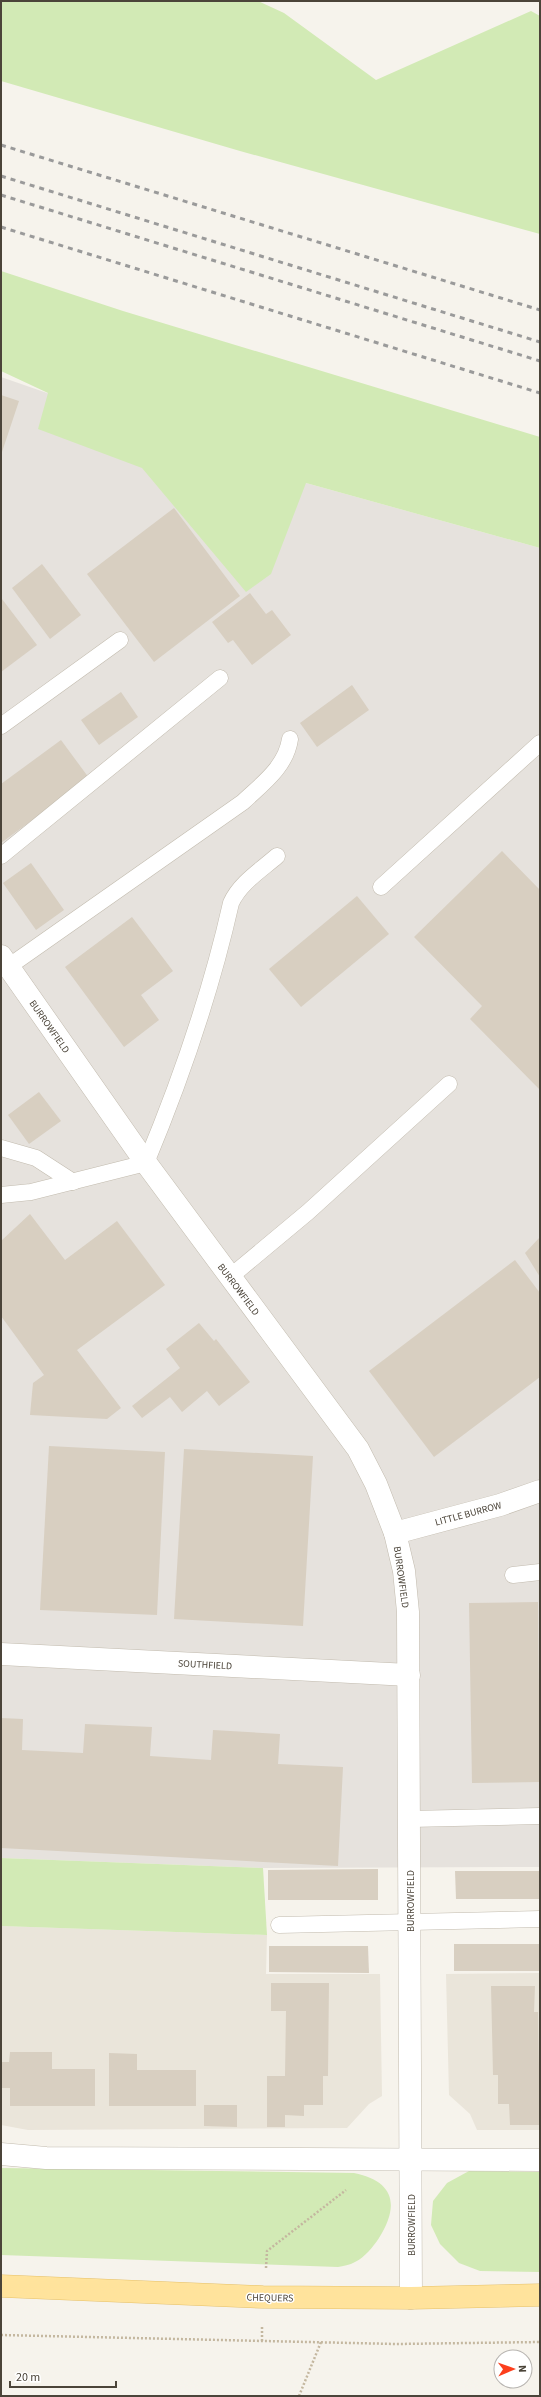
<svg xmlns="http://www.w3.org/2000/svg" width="541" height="2397" font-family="'Source Sans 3',sans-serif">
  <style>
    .residential { fill: #eae5da }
    .industrial { fill: #e6e2dd }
    .green { fill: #d2eab5 }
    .building { fill: #d8cfc1 }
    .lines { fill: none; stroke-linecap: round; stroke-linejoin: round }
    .service-casing { stroke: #c2bbae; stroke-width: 17 }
    .minor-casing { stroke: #c2bbae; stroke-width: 23 }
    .primary-casing { stroke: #e6c16a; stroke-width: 23 }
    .path { stroke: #c4b79f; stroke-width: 2.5; stroke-dasharray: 2 2; stroke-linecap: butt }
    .service { stroke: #fff; stroke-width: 16 }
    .minor { stroke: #fff; stroke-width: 22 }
    .primary { stroke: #ffe39c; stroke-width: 22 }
    .rail { stroke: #9a9a9a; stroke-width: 3; stroke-dasharray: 5 5; stroke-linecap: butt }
    .labels { text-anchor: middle; stroke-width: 3; stroke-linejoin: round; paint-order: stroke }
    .street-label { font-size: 10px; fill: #4b4439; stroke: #fff }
  </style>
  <rect width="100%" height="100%" fill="#f6f3ec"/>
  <g class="residential">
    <polygon points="1,1926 267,1935 266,1974 380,1974 382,2096 369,2104 347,2128 28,2130 1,2125"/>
    <polygon points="540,1973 540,2130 477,2130 470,2114 449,2095 446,1974"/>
  </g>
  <polygon class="industrial" points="1,377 306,483 540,548 540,1867 263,1868 1,1858"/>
  <g class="green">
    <polygon points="1,1 258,1 284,13 376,80 531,11 540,16 540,234 240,151 1,81"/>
    <polygon points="1,271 123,311 540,437 540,548 306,483 271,574 246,592 142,468 38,429 48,393 1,371"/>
    <polygon points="1,1858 263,1868 267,1935 1,1926"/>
    <path d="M1,2168L354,2173C394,2181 400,2205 379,2238C373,2247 365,2257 355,2262C350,2265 343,2266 338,2267L1,2255Z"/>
    <polygon points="469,2171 540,2172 540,2272 480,2271 459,2263 440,2244 431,2225 433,2201 447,2183"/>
  </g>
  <g class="building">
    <polygon points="1,395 19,401 1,455"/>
    <polygon points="174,508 240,596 154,662 87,574"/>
    <polygon points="42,564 81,615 50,639 12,588"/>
    <polygon points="250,593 266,614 272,610 291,635 252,665 233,640 228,643 212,622"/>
    <polygon points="2,599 37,645 1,672 1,600"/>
    <polygon points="352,685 369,710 317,747 300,723"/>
    <polygon points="121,692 138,717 99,745 81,720"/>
    <polygon points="61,740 89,778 1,843 1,784"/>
    <polygon points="502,851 540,890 540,1090 470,1019 482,1006 414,937"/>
    <polygon points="31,863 64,910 36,930 3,883"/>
    <polygon points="357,896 389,934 301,1007 269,969"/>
    <polygon points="132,917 173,971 141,995 159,1020 124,1047 65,967"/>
    <polygon points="39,1092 61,1121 29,1144 8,1115"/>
    <polygon points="30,1214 65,1260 117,1221 165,1285 77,1350 121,1408 107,1419 30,1415 33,1383 44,1375 1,1316 1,1241"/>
    <polygon points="540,1237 540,1277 525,1253"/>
    <polygon points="515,1260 540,1293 540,1377 434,1457 369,1371"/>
    <polygon points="199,1323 214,1341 216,1339 250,1382 219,1406 207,1391 182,1412 170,1397 142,1418 132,1406 180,1368 166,1349"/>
    <polygon points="49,1446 165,1452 157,1615 40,1610"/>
    <polygon points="184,1449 313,1456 303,1626 174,1619"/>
    <polygon points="538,1602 540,1782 472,1783 469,1603"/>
    <polygon points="1,1718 23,1719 22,1750 83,1753 85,1724 152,1727 150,1756 211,1760 213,1730 280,1734 278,1764 343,1767 338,1866 1,1848"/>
    <polygon points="378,1869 378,1900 268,1900 268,1870"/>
    <polygon points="455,1871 540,1871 540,1899 456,1899"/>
    <rect x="454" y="1944" width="86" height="27"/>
    <polygon points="269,1946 368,1946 369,1973 269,1972"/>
    <polygon points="271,1983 329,1983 328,2076 323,2076 323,2105 304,2105 304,2116 285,2115 285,2127 267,2127 267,2076 285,2076 286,2011 271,2011"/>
    <polygon points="491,1986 535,1986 534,2012 538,2012 540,2125 510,2125 509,2104 498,2104 498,2075 493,2075"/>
    <polygon points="10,2052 52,2052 52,2069 95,2069 95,2106 10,2106 10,2088 1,2088 1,2062 9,2062"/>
    <polygon points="109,2053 137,2054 137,2070 196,2070 196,2106 109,2106"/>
    <polygon points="204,2105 237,2105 237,2127 204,2126"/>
  </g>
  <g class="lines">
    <defs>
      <g id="service">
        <polyline points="1,726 120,640"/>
        <polyline points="1,856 220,678"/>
        <polyline points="381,887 540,743"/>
        <path d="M8,967L243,802C262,784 286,767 290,739"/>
        <polyline points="1,1148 36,1158 73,1182"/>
        <path d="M1,1195L31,1192L146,1163C181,1079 211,992 231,903C240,883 261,870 277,856"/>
        <polyline points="230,1277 308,1212 449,1084"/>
        <polyline points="513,1575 540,1572"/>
        <polyline points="410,1819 540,1816"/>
        <polyline points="279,1925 540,1919"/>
      </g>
      <g id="minor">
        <polyline points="1,956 146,1163 358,1449 376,1484 395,1533 404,1571 408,1612 411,2298"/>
        <polyline points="395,1533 500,1505 540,1491"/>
        <polyline points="1,1654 409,1675"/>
        <polyline points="1,2154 46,2158 540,2160"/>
      </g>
      <polyline id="primary" points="1,2286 263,2297 411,2298 540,2295"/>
    </defs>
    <use href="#service" class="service-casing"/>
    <use href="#minor" class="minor-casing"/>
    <use href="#primary" class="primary-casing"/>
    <g class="path">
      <polyline points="266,2268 267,2251 346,2190"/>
      <polyline points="1,2335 396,2344 540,2342"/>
      <polyline points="262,2341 262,2327"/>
      <polyline points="299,2396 321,2342"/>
    </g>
    <use href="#service" class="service"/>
    <use href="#minor" class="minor"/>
    <use href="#primary" class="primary"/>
    <g class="rail">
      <polyline points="1,145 540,310"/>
      <polyline points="1,176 540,342"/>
      <polyline points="1,195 540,361"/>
      <polyline points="1,227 540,393"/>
    </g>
  </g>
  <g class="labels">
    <g class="street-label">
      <text transform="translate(50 1026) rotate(55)" y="4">BURROWFIELD</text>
      <text transform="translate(239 1289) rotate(53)" y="4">BURROWFIELD</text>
      <text transform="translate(468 1513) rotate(-15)" y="4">LITTLE BURROW</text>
      <text transform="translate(402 1577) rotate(82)" y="4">BURROWFIELD</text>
      <text transform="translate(205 1664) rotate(3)" y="4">SOUTHFIELD</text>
      <text transform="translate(410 1901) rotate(-90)" y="4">BURROWFIELD</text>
      <text transform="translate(411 2225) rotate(-90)" y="4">BURROWFIELD</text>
      <text transform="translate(270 2297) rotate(1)" y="4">CHEQUERS</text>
    </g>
  </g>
  <rect width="541" height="2397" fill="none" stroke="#4b4439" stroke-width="4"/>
  <g transform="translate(513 2369) rotate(88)"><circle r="19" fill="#ffffff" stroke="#b7b4b0"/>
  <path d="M0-3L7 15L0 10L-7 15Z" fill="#fc3f1d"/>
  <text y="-6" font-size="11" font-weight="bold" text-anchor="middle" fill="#4b4439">N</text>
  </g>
  <path d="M10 2381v6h106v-6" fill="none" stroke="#4b4439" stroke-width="2"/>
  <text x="16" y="2381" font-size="12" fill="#4b4439" stroke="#ffffff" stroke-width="3" paint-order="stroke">20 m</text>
</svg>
